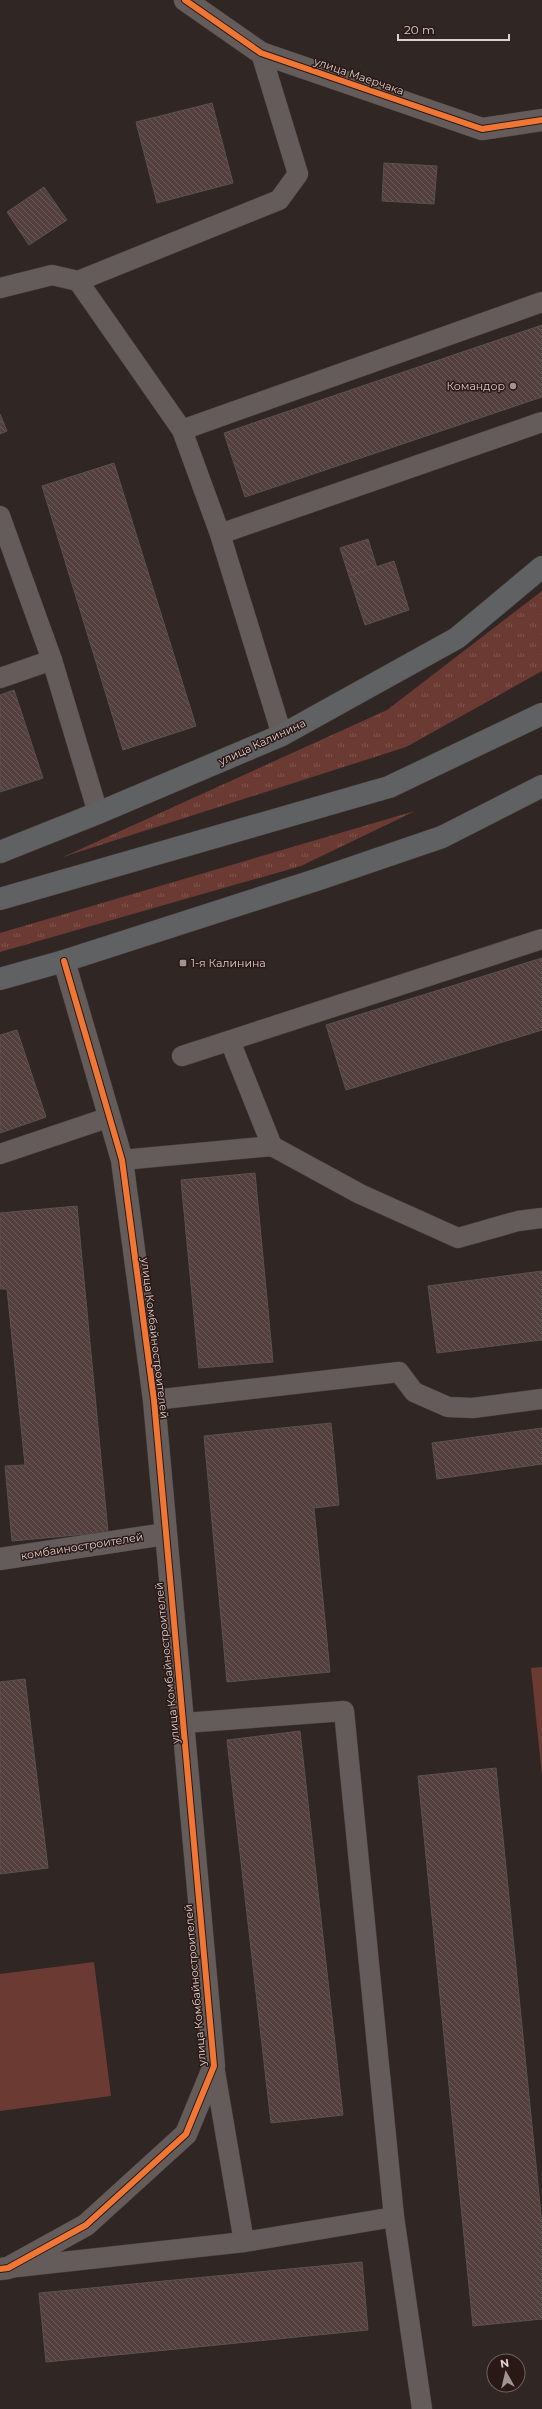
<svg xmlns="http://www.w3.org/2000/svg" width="542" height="2409" font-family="Montserrat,sans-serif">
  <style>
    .grass { fill: url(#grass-tufts) }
    .garden { fill: #6b3b33 }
    .building { fill: url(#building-back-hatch); stroke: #5a5150 }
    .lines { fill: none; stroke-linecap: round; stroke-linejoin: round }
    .lane-casing { stroke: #4a413f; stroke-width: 21 }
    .street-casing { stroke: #4a413f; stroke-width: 23 }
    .primary-casing { stroke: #4a413f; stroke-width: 23 }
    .lane { stroke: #645c5a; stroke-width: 20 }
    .street { stroke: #645c5a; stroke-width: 22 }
    .primary { stroke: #606162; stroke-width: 22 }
    .cycleway-casing { stroke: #2a1815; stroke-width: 8 }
    .cycleway { stroke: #f07635; stroke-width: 6 }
    .poi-dot { fill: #a09492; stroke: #2a1815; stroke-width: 1.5 }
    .labels { text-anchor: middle; stroke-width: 3; stroke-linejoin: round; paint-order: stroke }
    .street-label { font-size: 11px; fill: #ddd0ce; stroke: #2a1815 }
    .poi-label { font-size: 11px; fill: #ddd0ce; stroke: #2a1815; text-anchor: end }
  </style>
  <defs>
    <pattern id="grass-tufts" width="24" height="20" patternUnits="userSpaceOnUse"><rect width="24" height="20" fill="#6b3b33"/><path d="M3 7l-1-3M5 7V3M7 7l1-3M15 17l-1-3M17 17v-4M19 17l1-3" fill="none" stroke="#80564f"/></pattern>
    <pattern id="building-back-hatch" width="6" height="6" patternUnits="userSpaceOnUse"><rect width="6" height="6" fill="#53403d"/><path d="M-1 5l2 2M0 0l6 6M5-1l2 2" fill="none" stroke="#6b5b58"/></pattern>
  </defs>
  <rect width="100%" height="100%" fill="#302623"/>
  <g class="grass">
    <polygon points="542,591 542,671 406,747 63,857 387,710"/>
    <polygon points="415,811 301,866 0,952 0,933"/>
  </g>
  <g class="garden">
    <polygon points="542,1667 542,1776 531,1668"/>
    <polygon points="94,1962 111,2096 0,2111 0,1974"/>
  </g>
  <g class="building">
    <polygon points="212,103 233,183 157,203 136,122"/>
    <polygon points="384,163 437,166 434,204 382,201"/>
    <polygon points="44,187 67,220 29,245 7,212"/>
    <polygon points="542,325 542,397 245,497 224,433"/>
    <polygon points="0,414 7,431 0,434"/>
    <polygon points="114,463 196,726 123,750 42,486"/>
    <polygon points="368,539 377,568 349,576 340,548"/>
    <polygon points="394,561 409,610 365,625 349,576"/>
    <polygon points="14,690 43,778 0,792 0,695"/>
    <polygon points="542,958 542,1030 346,1090 326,1025"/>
    <polygon points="17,1030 46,1117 0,1133 0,1035"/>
    <polygon points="255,1173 273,1362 199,1368 181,1180"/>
    <polygon points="77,1206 108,1532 12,1541 5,1466 25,1465 7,1289 0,1289 0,1213"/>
    <polygon points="542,1271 542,1340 437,1353 428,1286"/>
    <polygon points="331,1423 339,1505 314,1508 330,1672 227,1682 204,1436"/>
    <polygon points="542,1428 542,1464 437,1479 432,1443"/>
    <polygon points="25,1679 48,1868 0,1874 0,1682"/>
    <polygon points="300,1731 343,2115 271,2123 227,1740"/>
    <polygon points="496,1768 542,2225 542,2319 473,2326 418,1776"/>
    <polygon points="362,2262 368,2330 46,2362 39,2293"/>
  </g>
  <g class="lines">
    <defs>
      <g id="lane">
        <polyline points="78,281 182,430 220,534 282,735"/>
        <polyline points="0,288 52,275 78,281 279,200 298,174 261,53"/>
        <polyline points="182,430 542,302"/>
        <polyline points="0,516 52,660 98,813"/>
        <polyline points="220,534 542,422"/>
        <polyline points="0,678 52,660"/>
        <polyline points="230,1041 272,1146"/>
        <polyline points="182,1056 542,939"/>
        <polyline points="0,1154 110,1117"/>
        <polyline points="122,1160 272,1146 360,1194 458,1238 518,1221 542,1218"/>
        <polyline points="154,1400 399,1372 414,1392 448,1407 473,1408 542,1399"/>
        <polyline points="214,2066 244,2242"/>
        <polyline points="394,2217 422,2409"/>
        <polyline points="8,2268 244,2242 394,2217 344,1711 184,1723"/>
      </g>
      <g id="street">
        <polyline points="185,0 261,53 482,129 542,120"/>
        <polyline points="0,1559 165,1534"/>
        <polyline points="0,2269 8,2268 86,2225 186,2134 214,2066 154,1400 122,1160 64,961"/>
      </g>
      <g id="primary">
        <polyline points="0,852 98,813 282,735 457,638 542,567"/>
        <polyline points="0,899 389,787 542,714"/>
        <polyline points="0,979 64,961 316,880 442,837 542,786"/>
      </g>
    </defs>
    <use href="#lane" class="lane-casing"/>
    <use href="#street" class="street-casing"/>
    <use href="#primary" class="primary-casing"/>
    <use href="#lane" class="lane"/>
    <use href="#street" class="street"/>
    <use href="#primary" class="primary"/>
    <defs>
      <g id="cycleway">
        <polyline points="185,0 261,53 482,129 542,120"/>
        <polyline points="0,2269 8,2268 86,2225 186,2134 214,2066 154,1400 122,1160 64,961"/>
      </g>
    </defs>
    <use href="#cycleway" class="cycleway-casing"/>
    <use href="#cycleway" class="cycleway"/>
  </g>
  <g class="poi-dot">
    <circle cx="513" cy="386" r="4"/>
    <rect x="179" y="959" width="8" height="8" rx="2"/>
  </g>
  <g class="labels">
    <g class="street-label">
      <text transform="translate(359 76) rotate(19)" y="4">улица Маерчака</text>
      <text transform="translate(262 742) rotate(-25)" y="4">улица Калинина</text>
      <text transform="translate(155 1338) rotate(83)" y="4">улица Комбайностроителей</text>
      <text transform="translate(82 1546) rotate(-9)" y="4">комбаиностроителей</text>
      <text transform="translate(167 1663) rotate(-96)" y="4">улица Комбайностроителей</text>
      <text transform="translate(195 1985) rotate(-95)" y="4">улица Комбайностроителей</text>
    </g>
    <g class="poi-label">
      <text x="505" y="390">Командор</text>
      <text x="191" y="967" text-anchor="start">1-я Калинина</text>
    </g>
  </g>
  <g transform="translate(506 2373) rotate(352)"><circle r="19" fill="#2a1815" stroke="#72625f"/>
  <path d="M0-3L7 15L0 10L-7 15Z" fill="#a09492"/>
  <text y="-6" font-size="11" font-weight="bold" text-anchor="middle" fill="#ddd0ce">N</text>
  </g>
  <path d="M398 34v6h111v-6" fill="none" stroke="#ddd0ce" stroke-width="2"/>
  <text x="404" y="34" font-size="12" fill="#ddd0ce" stroke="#2a1815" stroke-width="3" paint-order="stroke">20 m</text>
</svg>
